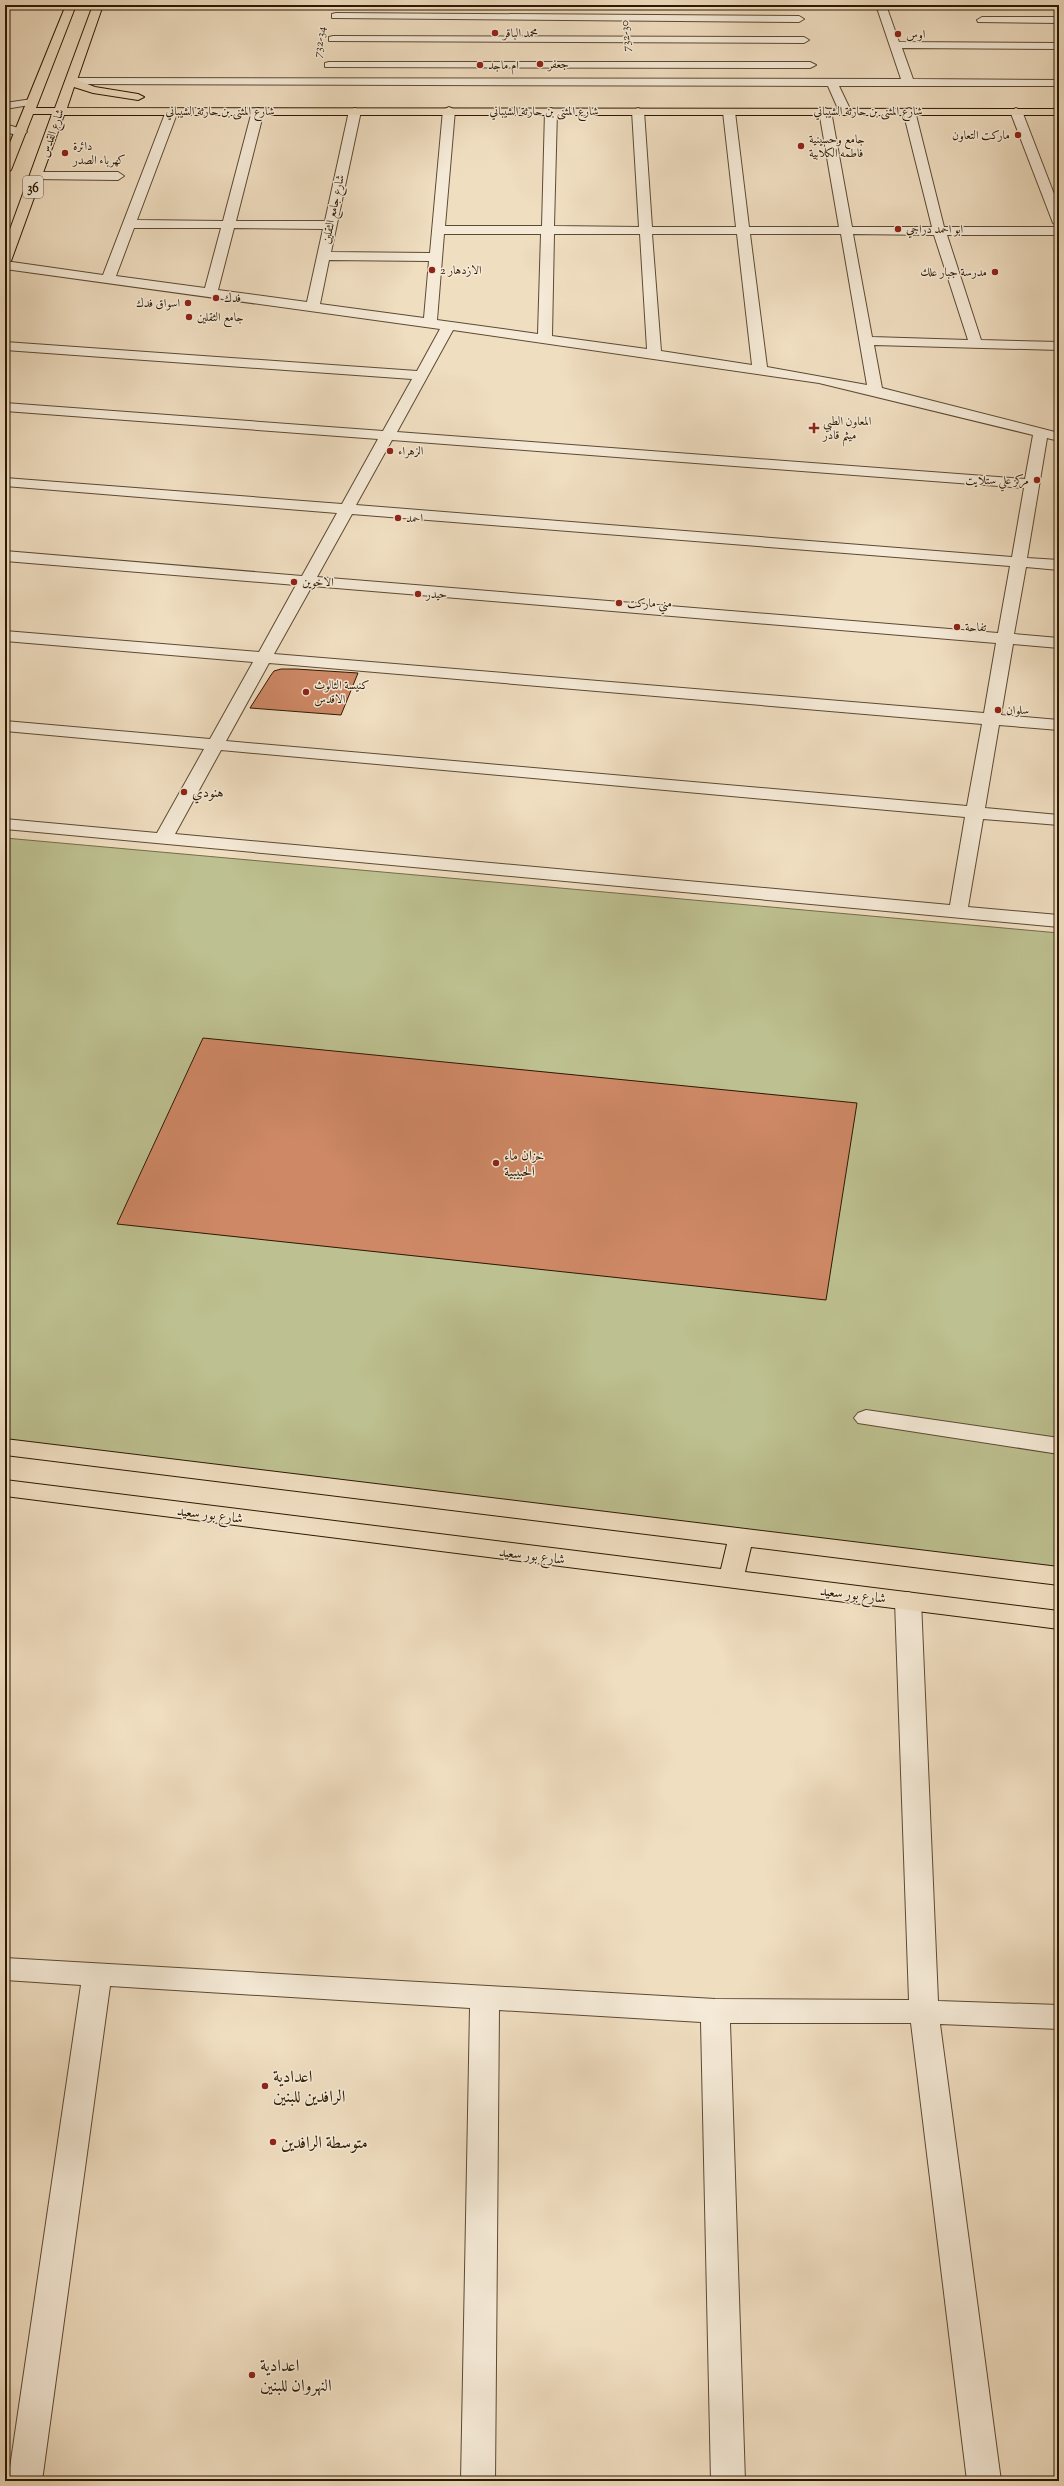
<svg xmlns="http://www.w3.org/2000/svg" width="1064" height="2486" font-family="'Sorts Mill Goudy',Amiri,serif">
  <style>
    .green { fill: #bdc090; stroke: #746c4a }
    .building { fill: #ce8865; stroke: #2c1803 }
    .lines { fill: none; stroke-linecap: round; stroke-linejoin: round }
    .minor-casing { stroke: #5d4a32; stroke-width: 2 }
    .major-casing { stroke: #2c1803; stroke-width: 2 }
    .minor { fill: #f5ead7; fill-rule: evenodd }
    .major { fill: #f0dec1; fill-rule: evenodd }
    .poi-dot { fill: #8f2418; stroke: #f5ead7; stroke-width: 1.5 }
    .labels { text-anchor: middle; stroke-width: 3; stroke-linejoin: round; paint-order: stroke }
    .far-poi-label { font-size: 12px; fill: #2c1803; stroke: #f5ead7; text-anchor: start }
    .far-street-label { font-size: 12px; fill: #2c1803; stroke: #f5ead7 }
    .shield { fill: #f5ead7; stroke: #685743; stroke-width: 1 }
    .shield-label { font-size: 13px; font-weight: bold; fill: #2c1803 }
    .poi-label { font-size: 14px; fill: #2c1803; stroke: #f5ead7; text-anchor: start }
    .street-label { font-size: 14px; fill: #2c1803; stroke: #f5ead7 }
    .near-poi-label { font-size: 17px; fill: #2c1803; stroke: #f5ead7; text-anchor: start }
  </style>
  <rect width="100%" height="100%" fill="#f0dec1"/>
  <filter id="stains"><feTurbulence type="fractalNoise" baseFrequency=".005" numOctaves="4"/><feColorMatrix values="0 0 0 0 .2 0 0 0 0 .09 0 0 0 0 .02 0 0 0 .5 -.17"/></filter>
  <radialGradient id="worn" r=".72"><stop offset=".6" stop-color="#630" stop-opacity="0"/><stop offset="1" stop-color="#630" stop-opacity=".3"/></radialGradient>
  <polygon class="green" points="5,838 1059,933 1059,1577 5,1447"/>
  <g class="building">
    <polygon points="281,669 296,669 358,673 341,715 250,708 271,675 274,671"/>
    <polygon points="203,1038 857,1103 826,1300 117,1224"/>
  </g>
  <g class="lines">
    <defs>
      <g id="minor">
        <polygon points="876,5 886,5 899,42 1059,43 1059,49 902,48 913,79 1059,80 1059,86 839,86 851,111 845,114 839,111 828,86 71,84 65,81 71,78 901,79"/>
        <polygon points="336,13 799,16 804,19 799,22 332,18 332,14"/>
        <polygon points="982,17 1059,17 1059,23 978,22 977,20"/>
        <polygon points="333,36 804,37 809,40 804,43 329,41 329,37"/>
        <polygon points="329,62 810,62 816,65 810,68 325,67 325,63"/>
        <polygon points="32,99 38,102 36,104 5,109 5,103"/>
        <path d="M449,107L455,110L445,226H542L545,111L551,108L557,111L554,226L639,227L632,111L638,108L644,111L652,227H736L723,112L729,109L735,112L749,227H839L819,111L825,108L831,111L852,227H932L903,111L909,108L915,111L944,227H1059V235H947L981,340L1059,342V350L874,345L882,388L1059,433V441L1047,438L1027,558L1059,560V570L1026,567L1014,634L1059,638V648L1013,644L1001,715L1059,720V730L999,725L985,808L1059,815V825L983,819L968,907L1059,915V927L5,829V819L157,833L204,749L5,731V721L210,739L253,662L5,641V631L259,652L296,585L5,561V551L302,576L337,513L5,486V478L342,504L378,439L5,411V403L383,431L412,379L5,350V342L417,371L440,329L5,269V261L103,275L166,111L172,108L178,111L137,220L223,221L252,111L258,108L264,111L236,221H325L349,111L355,108L361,111L331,252L430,253L443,110ZM134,228H221L205,288L116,276ZM234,228L323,229L307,302L218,290ZM444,234H541L538,334L437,320ZM554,234H640L647,349L552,336ZM652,234H737L752,365L661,351ZM750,234H841L867,385L767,367ZM853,234L934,235L968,340L872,337ZM329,260L429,261L424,318L320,304ZM453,330L819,383L1033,435L1025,479L397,432ZM392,440L1024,488L1012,557L356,505ZM352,514L1010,566L998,633L317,577ZM312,586L996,643L984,713L274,654ZM269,663L982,724L967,806L226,741ZM221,750L965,817L950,905L175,834Z"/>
        <polygon points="1016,108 1022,111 1059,207 1059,227 1053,223 1010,111"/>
        <polygon points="5,124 25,130 27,132 21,136 5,132"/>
        <polygon points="37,172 118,172 124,176 118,180 33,179 31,176 33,173"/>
        <polygon points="866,1410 1059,1438 1059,1454 858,1423 854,1418 858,1413"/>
        <polygon points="908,1592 917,1595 921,1601 938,2001 1059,2005 1059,2029 940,2024 1001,2481 967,2481 911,2023 730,2023 745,2481 711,2481 701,2022 499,2010 495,2481 461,2481 470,2008 110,1986 42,2481 8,2481 81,1985 5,1980 5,1958 715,1999 909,2000 895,1601 899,1595"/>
      </g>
      <g id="major">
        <polygon points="66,5 76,5 36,108 55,108 93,5 103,5 77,80 95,87 138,94 144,97 138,100 93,93 74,87 67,108 1059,109 1059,115 64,115 11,261 5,265 5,243 52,114 33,114 11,170 5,174 5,155"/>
        <polygon points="5,1439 1059,1567 1059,1585 751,1547 745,1572 1059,1611 1059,1629 5,1496 5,1480 721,1569 727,1544 5,1455"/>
      </g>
    </defs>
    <use href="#minor" class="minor-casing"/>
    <use href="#major" class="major-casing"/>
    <use href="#minor" class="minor"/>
    <use href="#major" class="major"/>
  </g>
  <g class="poi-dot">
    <circle cx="495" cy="33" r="4"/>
    <circle cx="898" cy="34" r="4"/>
    <circle cx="540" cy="64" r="4"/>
    <circle cx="480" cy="65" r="4"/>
    <circle cx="1018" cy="135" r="4"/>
    <circle cx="801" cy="146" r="4"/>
    <circle cx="65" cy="153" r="4"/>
    <circle cx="898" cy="229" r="4"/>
    <circle cx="432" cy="270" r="4"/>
    <circle cx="995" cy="272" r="4"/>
    <circle cx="216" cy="298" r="4"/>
    <circle cx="188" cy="303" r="4"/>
    <circle cx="189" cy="317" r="4"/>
    <path d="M812 422h4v4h4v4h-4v4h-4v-4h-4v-4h4z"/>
    <circle cx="390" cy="451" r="4"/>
    <circle cx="1037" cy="480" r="4"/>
    <circle cx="398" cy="518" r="4"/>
    <circle cx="294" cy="582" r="4"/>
    <circle cx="418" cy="594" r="4"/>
    <circle cx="619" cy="603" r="4"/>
    <circle cx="957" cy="627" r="4"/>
    <circle cx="306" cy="692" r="4"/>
    <circle cx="998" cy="710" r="4"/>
    <circle cx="184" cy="792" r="4"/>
    <circle cx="496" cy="1163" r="4"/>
    <circle cx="265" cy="2086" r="4"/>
    <circle cx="273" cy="2142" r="4"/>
    <circle cx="252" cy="2375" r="4"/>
  </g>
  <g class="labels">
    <g class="far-poi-label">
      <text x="503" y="37">محمد الباقر</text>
      <text x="906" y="38">اوس</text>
      <text x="548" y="68">جعفر</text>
      <text x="488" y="69">ام ماجد</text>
      <text x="1010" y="139" text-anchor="end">ماركت التعاون</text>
      <text x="809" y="143">جامع وحسينية<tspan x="809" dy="14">فاطمه الكلابية</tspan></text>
      <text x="73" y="150">دائرة<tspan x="73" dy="14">كهرباء الصدر</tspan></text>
      <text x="906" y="233">ابو احمد دراجي</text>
      <text x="440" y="274">الازدهار 2</text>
      <text x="987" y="276" text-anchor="end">مدرسة جبار علك</text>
      <text x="224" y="302">فدك</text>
      <text x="180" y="307" text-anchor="end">اسواق فدك</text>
      <text x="197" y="321">جامع الثقلين</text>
      <text x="823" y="425">المعاون الطبي<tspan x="823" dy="14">ميثم قادر</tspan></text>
      <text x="398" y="455">الزهراء</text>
      <text x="1029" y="484" text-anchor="end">مركز علي ستلايت</text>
      <text x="406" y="522">احمد</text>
      <text x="302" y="586">الاخوين</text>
      <text x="426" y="598">حيدر</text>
      <text x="627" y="607">مني ماركت</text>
      <text x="965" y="631">تفاحة</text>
      <text x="314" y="689">كنيسة الثالوث<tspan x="314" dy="14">الاقدس</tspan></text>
      <text x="1006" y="714">سلوان</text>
    </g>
    <g class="far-street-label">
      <text transform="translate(625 36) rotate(-94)" y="4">732-30</text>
      <text transform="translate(319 42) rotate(-82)" y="4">732-34</text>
      <text x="220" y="115">شارع المثنى بن حارثة الشيباني</text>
      <text x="544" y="115">شارع المثنى بن حارثة الشيباني</text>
      <text x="868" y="115">شارع المثنى بن حارثة الشيباني</text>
      <text transform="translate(52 133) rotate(-71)" y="4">شارع القدس</text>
      <text transform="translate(333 209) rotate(-78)" y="4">شارع جامع الثقلين</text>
    </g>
    <rect class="shield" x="23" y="176" width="20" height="22" rx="3"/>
    <g class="shield-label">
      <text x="33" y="192">36</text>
    </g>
    <g class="poi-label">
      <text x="192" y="797">هنودي</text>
      <text x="504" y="1160">خزان ماء<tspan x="504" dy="16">الحبيبية</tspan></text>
    </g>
    <g class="street-label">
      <text transform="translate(210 1514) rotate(7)" y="5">شارع بور سعيد</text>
      <text transform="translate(532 1555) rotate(7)" y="5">شارع بور سعيد</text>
      <text transform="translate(853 1594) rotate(7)" y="5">شارع بور سعيد</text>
    </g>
    <g class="near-poi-label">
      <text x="273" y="2082">اعدادية<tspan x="273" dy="20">الرافدين للبنين</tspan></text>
      <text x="281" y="2148">متوسطة الرافدين</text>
      <text x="260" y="2371">اعدادية<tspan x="260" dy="20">النهروان للبنين</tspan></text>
    </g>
  </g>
  <rect width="1064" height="2486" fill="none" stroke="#f0dec1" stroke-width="20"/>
  <rect x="6" y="6" width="1052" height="2474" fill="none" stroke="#2c1803" stroke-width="2"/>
  <rect x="10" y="10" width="1044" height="2466" fill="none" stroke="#2c1803"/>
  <rect width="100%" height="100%" filter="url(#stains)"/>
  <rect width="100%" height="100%" fill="url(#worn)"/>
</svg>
